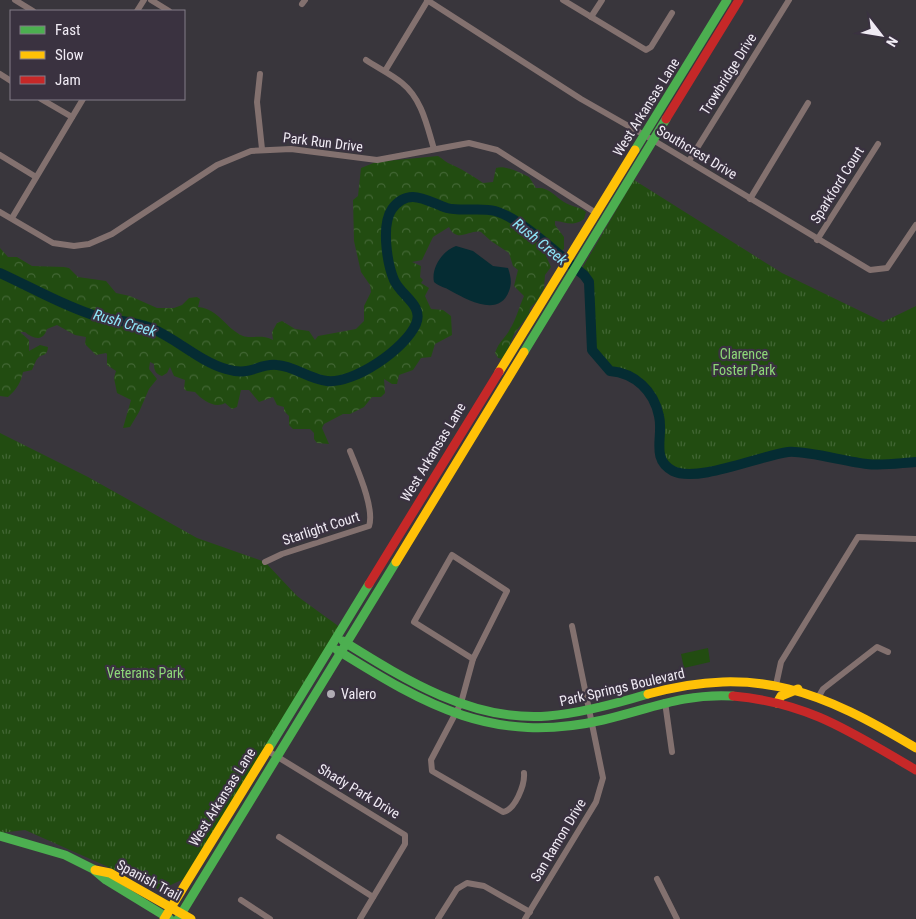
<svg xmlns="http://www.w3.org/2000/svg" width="916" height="919" font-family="'Roboto Condensed',sans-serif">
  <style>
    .grass { fill: url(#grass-tufts) }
    .forest { fill: url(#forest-crowns) }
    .garden { fill: #224c11 }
    .water { fill: #052c33 }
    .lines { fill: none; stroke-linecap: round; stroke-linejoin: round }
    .river { stroke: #052c33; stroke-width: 10 }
    .street { stroke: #83716f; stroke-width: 6 }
    .fast { stroke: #4caf50; stroke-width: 9 }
    .slow { stroke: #ffc107; stroke-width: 9 }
    .jam { stroke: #c62828; stroke-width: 9 }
    .poi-dot { fill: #b0acb4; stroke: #3a3240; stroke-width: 2 }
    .labels { text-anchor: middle; stroke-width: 4.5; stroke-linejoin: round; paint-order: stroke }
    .street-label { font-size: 14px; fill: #f0ebf4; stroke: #3a3240 }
    .park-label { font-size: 14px; fill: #8dd778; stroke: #3a3240 }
    .poi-label { font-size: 14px; fill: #f0ebf4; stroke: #3a3240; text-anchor: start }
    .water-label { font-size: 15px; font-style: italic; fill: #8de5f8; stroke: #3a3240 }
  </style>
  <defs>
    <pattern id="grass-tufts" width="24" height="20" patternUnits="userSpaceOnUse" patternTransform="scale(1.25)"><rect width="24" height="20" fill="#224c11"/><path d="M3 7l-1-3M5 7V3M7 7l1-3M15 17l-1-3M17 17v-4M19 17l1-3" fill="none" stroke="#426634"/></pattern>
    <pattern id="forest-crowns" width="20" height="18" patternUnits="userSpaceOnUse" patternTransform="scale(1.25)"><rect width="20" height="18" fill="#224c11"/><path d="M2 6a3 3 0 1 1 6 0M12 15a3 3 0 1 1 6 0" fill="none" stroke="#426634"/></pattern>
  </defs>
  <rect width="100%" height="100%" fill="#39363c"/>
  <g class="grass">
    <path d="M634,180L782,273L883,322L916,306V462L869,465L790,452L695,474H681L663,464C658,448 662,434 660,418C656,393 635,373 610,371L592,350L589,282L580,272Z"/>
    <polygon points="0,433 88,477 197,538 265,562 297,596 341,628 190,876 160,890 25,830 0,833"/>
  </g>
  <path class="forest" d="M438,156C442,158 444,161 448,163C462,169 471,175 483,183L493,182L496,168C506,165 520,173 529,177L536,188C550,187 554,196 564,202C571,207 579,206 586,212L584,219C572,227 567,222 555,221V225L564,237V249L559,252L548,253L546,256L551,267L545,275L544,288L537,301L530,308L529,314L514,334L504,359L498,358L495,353C499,341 505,339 510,329C516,320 519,307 524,296L514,286L518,270L513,266L509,253L491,241L481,232C470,229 457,244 449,227L433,237L422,260L412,262L421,266L420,277L423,280L421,283L429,288L425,296L431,309L443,310L451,316L452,335L435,344L431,357L421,358L413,370L399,375L397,384H392L384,379L385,393L381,397H372L364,407L350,414H343L324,424L322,428L329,444L317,443L314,439V433L310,429H293L289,425V416L284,411V407L277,405L273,397L259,402L249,390H241L237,407L232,409L225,403C215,409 202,400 195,392L187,391L184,389L185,380L174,376L170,367L167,373L162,376C156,374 154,371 154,364L150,362L149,369L157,379L149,389L139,412L130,427L123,428L131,400L117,393L114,378L116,371L107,365V354L106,353L96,355L85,344L86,337L75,335L57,325L47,329C43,342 33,339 25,332H20L29,340V351L40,345L48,347C47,357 43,353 38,358C35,361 34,366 32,370L23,372C21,382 17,389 8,397L0,396V248L8,257H17L32,266L64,267L69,268L78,277L106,281L116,293L130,296L157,308H174L182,305L189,298L197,297L200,299L198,307C219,309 225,328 243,336C251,339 261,334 273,340L272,332L277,323L282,321L295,329L309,331L315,340L318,336L356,329L364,321V306L371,292L370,285L361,272L354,241L353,200L358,196L361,168L376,162Z"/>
  <polygon class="garden" points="708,648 710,662 684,668 681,654"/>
  <path class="water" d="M456,246L473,251L493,266L508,268C511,277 512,283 509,291C499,318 468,300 451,291C445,287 440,287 434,282C431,268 442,251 456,246Z"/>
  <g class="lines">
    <path class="river" d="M0,273C31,287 63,306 96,316C114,321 133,321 151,328C177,339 199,361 226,369C252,377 257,363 277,365C294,366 309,379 327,381C354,384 405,349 416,324C424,305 401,296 394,280C387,263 381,225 392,209C409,186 428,202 447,208C462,212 480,207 495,211C521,218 562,258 584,275L589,282L592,350L610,371C635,373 654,391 659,416C664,436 650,459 673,471C697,483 759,456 788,452C804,450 847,462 867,464C882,466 900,463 916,462"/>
    <g class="street">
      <polyline points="15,0 33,11"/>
      <polyline points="151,0 169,11"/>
      <polyline points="427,0 581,99 653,140 870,270 887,268 916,225"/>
      <polyline points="563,0 646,50 651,47 672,13"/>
      <polyline points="302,4 305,0"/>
      <polyline points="137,11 144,0"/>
      <polyline points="591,17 602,0"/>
      <path d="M366,60C378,68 391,74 402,83C422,99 427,126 434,149"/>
      <polyline points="385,71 428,0"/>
      <polyline points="0,74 11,81"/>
      <polyline points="260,74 257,102 262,149"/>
      <polyline points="41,99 72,117"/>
      <polyline points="0,155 36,177"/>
      <polyline points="689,161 789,0"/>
      <polyline points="750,199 808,103"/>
      <polyline points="0,212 53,243 74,246 89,244 112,234 217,165 251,151 291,149 377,160 469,143 497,150 596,213"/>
      <polyline points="12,218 83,99"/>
      <polyline points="817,240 878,144"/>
      <polygon points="452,555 507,591 473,659 414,622"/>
      <path d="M265,562L282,554L369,526C375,508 357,469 350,451"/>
      <path d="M473,659L461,703L431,760L432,771L503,812C515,810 525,785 524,773"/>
      <polyline points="776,685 781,662 858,537 915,539"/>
      <polyline points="819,696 823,689 877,647 888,652"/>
      <polyline points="665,702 672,752"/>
      <polyline points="268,751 405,835 405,844 360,919"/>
      <polyline points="279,837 373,897"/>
      <polyline points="657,879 677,919"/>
      <polyline points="241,900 270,919"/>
      <polyline points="438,919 457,889 467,883 484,886 530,912"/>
      <polyline points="525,919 596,802 603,778 572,626"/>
    </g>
    <g class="fast">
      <polyline points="635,150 727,0"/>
      <polyline points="524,352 666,119"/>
      <path d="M343,641C404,679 472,722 548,716C582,713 615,704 648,694"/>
      <path d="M337,650C427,706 493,745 603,720C650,709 684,693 733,696"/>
      <polyline points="269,748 369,584"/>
      <polyline points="0,836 65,855 93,869 106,880 170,919"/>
      <polyline points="178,919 396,562"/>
    </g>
    <g class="slow">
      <polyline points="499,372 635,150"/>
      <polyline points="396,562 524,352"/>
      <path d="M648,694C757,664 823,692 916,748"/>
      <polyline points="777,703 781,696 798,689"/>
      <polyline points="95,870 110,873 191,919"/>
      <polyline points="164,919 269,748"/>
    </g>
    <g class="jam">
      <polyline points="666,119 739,0"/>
      <polyline points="369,584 499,372"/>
      <path d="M733,696C810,703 852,733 916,770"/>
    </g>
  </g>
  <circle class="poi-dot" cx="331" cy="694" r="5"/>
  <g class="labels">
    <g class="street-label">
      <text transform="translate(728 74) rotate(-58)" y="5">Trowbridge Drive</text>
      <text transform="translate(646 107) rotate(-58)" y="5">West Arkansas Lane</text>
      <text transform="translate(323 142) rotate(7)" y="5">Park Run Drive</text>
      <text transform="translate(697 152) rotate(31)" y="5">Southcrest Drive</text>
      <text transform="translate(837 185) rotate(-58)" y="5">Sparkford Court</text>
      <text transform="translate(433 452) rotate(-59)" y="5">West Arkansas Lane</text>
      <text transform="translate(321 528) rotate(-18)" y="5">Starlight Court</text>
      <text transform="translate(622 687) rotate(-13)" y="5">Park Springs Boulevard</text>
      <text transform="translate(359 791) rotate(31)" y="5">Shady Park Drive</text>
      <text transform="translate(222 797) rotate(-58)" y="5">West Arkansas Lane</text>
      <text transform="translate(558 840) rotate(-59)" y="5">San Ramon Drive</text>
      <text transform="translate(149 880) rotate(28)" y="5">Spanish Trail</text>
    </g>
    <g class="park-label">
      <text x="744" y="359">Clarence<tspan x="744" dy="16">Foster Park</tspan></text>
      <text x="145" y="678">Veterans Park</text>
    </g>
    <g class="poi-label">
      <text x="341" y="699">Valero</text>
    </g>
    <g class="water-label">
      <text transform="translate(540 242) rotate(39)" y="5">Rush Creek</text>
      <text transform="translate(125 323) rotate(16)" y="5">Rush Creek</text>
    </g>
  </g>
  <rect x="10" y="10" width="175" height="90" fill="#3a3240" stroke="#837c88"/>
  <rect x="20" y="26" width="25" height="8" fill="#4caf50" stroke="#837c88"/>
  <text x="55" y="35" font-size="15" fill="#f0ebf4">Fast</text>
  <rect x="20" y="51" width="25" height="8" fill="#ffc107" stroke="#837c88"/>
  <text x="55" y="60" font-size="15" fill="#f0ebf4">Slow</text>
  <rect x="20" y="76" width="25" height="8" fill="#c62828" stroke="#837c88"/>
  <text x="55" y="85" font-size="15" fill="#f0ebf4">Jam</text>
  <g transform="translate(881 35) rotate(121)" stroke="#3a3240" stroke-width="4" paint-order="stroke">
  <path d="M0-4L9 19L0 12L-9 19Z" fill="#f0ebf4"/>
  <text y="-8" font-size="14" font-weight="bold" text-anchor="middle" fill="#f0ebf4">N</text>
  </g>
</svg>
